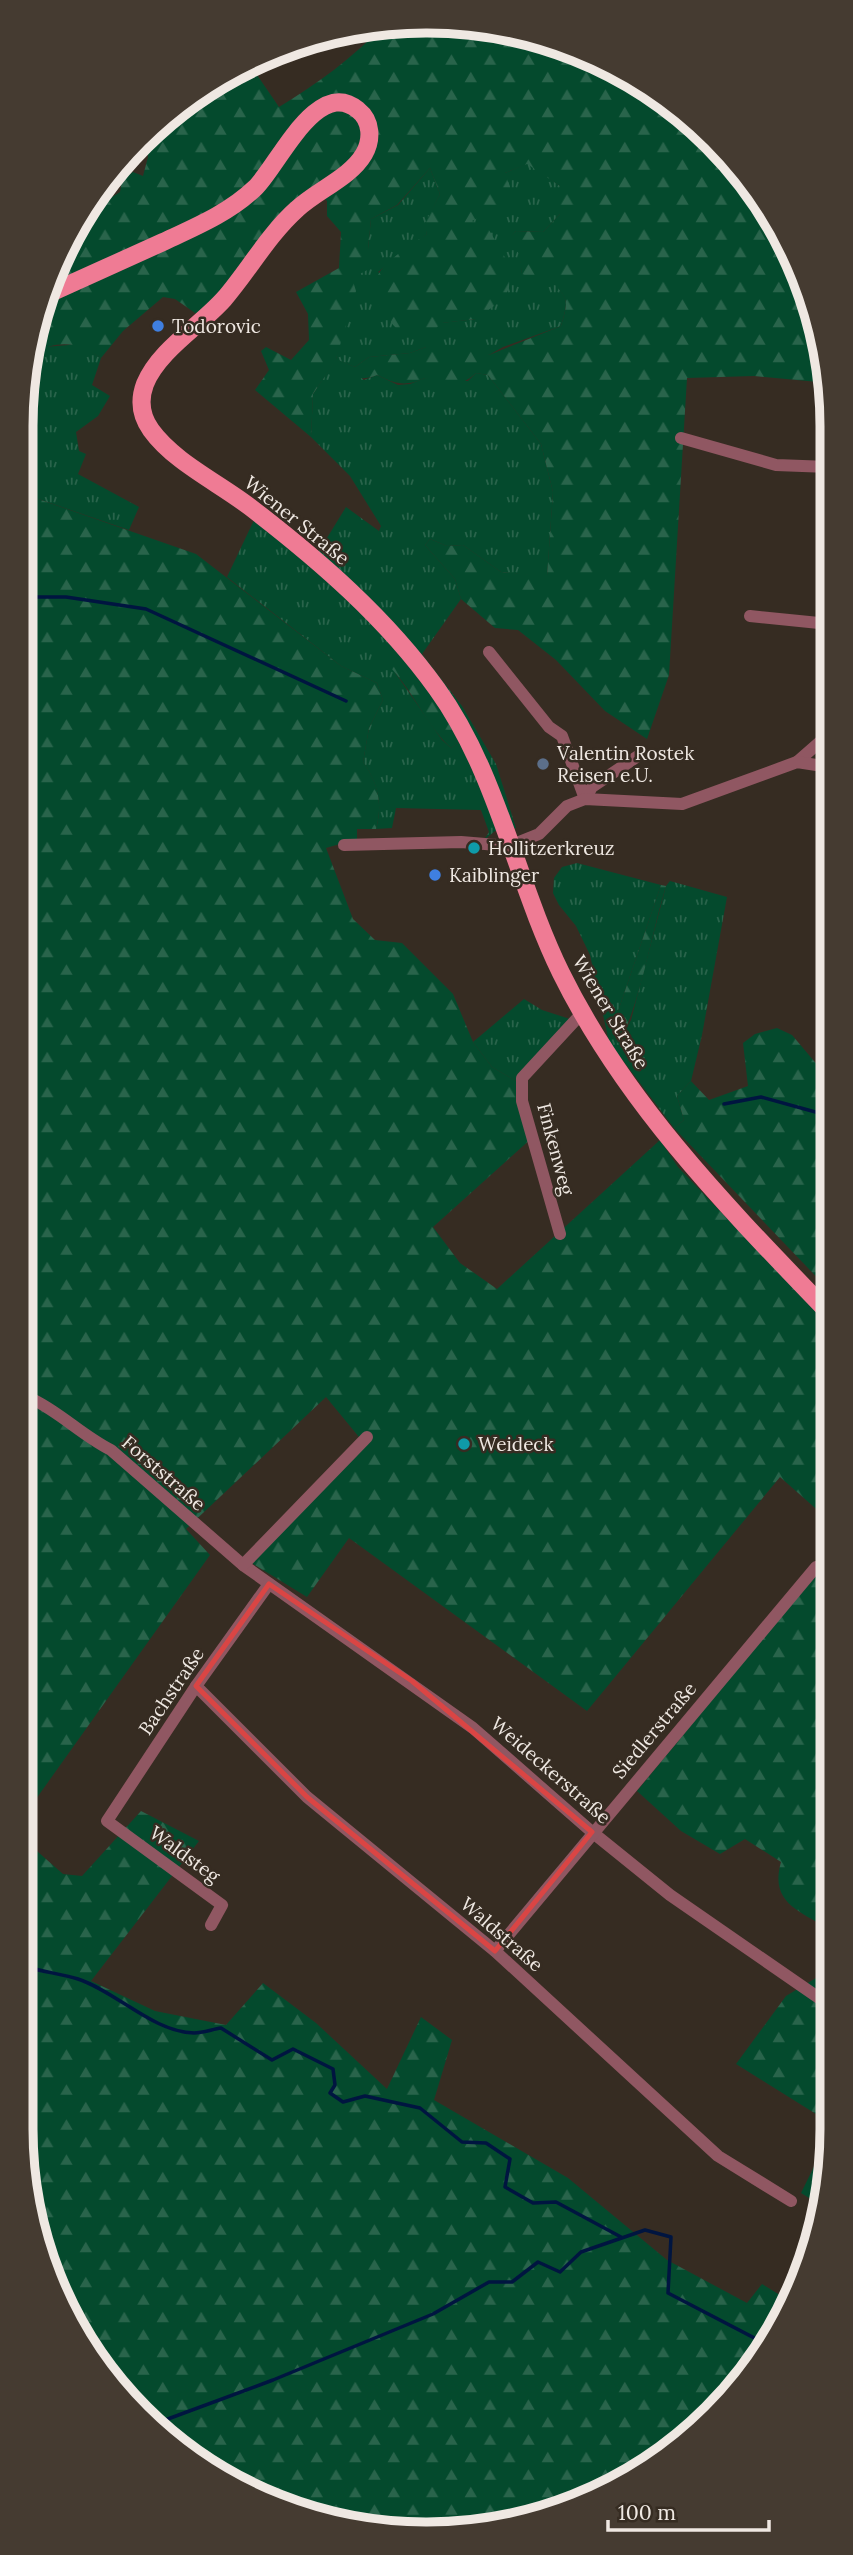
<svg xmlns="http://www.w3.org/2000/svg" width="853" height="2555" font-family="Lora,serif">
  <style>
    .grass { fill: url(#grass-tufts); fill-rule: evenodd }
    .forest { fill: url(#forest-firs); fill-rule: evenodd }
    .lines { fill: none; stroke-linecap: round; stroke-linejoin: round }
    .stream { stroke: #001540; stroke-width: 3.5 }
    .street { stroke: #905762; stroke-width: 12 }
    .primary { stroke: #ef7b94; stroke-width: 18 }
    .marked { fill: none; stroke: #da4544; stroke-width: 5; stroke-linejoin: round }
    .shop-dot { fill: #3f7fe0; stroke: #362c22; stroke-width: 2.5 }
    .service-dot { fill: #5c6f8a; stroke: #362c22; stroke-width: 2.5 }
    .culture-dot { fill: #0f9aa8; stroke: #362c22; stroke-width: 2.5 }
    .labels { text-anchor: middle; stroke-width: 5; stroke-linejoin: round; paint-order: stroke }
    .poi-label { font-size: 19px; fill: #efe8e2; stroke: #362c22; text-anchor: start }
    .street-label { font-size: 19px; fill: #efe8e2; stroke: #362c22 }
    .rim { fill: none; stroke: #efe8e2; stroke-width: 9 }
  </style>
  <defs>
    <pattern id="grass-tufts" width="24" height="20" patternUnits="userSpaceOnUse" patternTransform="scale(1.75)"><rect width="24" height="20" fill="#044a2d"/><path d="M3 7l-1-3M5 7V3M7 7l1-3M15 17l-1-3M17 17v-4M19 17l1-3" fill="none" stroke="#29644b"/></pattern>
    <pattern id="forest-firs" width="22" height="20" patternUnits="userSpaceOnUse" patternTransform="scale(1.75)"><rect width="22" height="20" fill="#044a2d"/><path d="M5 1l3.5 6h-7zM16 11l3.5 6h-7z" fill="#29644b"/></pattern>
  </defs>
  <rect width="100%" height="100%" fill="#362c22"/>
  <g class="grass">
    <path d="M528,163L560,186V214L543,232L516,231L510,238L520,254L522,274L549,276C567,300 570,295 561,326L503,347L489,355L460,347H426L410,353L369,357L355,367L337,360L364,380L377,375L398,385L410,384L425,378L468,381L476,373L488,375L541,444L553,492L547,577L501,572L463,545L447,546L430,539L425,545L455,579L461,599L422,654L462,706L496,764L516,828L495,831L484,840L489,832L481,810L396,808L392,828L376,829C383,804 378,783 363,762L369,728L383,700L377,683L341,666L227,577L255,518L319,551L346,507L379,531L381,526L350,476L311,437L313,394L336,359L352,278L368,249L371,219L398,205L430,168L440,194L425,225L427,234L378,272L441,323L476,319L471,221L505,173ZM394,671L459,742L451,748L442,740Z"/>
    <polygon points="80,344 101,358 92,385 110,396 98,416 76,432 79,451 86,454 78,474 139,507 129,530 21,493 21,426 30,354 45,347"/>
    <polygon points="577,863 661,885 610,1035 618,1043 631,1020 666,886 670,881 727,897 702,1035 691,1081 677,1096 684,1120 674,1128 609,1042 590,955 576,926 559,905 553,893 554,878 562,867"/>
    <polygon points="524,999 542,1010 570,1019 518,1082 492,1067 473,1042"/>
  </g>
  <g class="forest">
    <path d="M384,25L531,35L630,76L732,159L801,271L829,383L754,376L687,378L669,675L647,739L605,711L556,660L518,630L495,628L461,599L455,579L425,545L430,539L447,546L463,545L501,572L547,576L553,492L541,444L488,375L476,373C459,389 445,385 425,378C405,387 396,384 377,375C358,383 347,376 336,360L313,394L311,437L255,390L269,370L261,351L266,347L291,360L309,340L308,314L296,292L339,268L341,232L327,216V201L322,196L198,315L175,299L163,297L123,331L101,358C75,341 59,340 31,354L35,322L96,197H112L120,192L122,180L133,172L143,176L148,157L146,144L223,76L251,66L279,107C318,83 353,58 384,25ZM527,164L560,186V214L543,232L516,231L509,238L519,254L522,274L539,281L549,277C567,300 570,296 561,326L489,355L469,340L460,347H426L410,353L369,357L355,367L336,359L356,291L352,278L371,268L374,258L368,249L371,219L397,205L430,168L440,194L424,225L427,234C379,266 351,283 400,332L434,330L442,323L476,319L505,298L509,287L510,266L489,230L472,221L514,200L505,173Z"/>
    <path d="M21,493L196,554L341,666L377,683L383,700L369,728L363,762C378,782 383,804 376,829H357V839L326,848L353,919L375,940L402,943L453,994L473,1042L492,1067L518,1082L533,1137L433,1227L460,1263L497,1289L660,1140L678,1167L830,1326L831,1522L780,1477L587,1711L349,1538L307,1597L250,1562L359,1437L326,1397L186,1529L210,1555L21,1820Z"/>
    <path d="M391,650C421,674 441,709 459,742L451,748C424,723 413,689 387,664V651Z"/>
    <path d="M661,885L666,886C650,938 643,994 619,1044L610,1035Z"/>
    <polygon points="777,1028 792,1035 830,1080 830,1291 674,1128 684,1120 677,1096 691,1081 709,1100 748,1086 743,1043 755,1034"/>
    <path d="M831,1555L832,1931C801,1911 769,1904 781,1862L745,1839L720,1854L681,1831L637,1791Z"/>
    <polygon points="141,1811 199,1841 91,1981 155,2011 226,2025 263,1983 316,2023 387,2089 421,2017 452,2040 434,2100 568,2178 667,2260 747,2303 762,2284 788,2300 763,2354 652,2465 531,2520 374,2531 247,2492 122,2396 52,2283 21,2128 21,1837 63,1874 82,1876"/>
    <polygon points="832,1965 832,2124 736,2064 786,1996 826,1972"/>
    <polygon points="832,2130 822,2206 801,2193"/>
  </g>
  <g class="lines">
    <g class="stream">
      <polyline points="21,597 66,597 146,609 346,701"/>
      <polyline points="724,1104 761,1097 830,1116"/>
      <path d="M21,1965C40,1972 59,1973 78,1979C117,1992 153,2032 194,2033C203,2033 213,2029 221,2028L272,2060L293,2049L333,2069L335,2085L330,2093L343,2102L365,2096L420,2108L462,2142L486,2143L510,2159L505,2187L533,2203L556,2202L621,2237"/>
      <polyline points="157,2423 273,2380 433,2314 489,2282 512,2282 538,2262 560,2272 581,2252 645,2230 671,2237 668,2293 768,2345"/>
    </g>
    <g class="street">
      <polyline points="681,438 776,465 829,467"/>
      <polyline points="750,616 829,624"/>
      <polyline points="489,652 549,727 562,736 585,799"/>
      <polyline points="797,762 829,734"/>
      <polyline points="585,799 592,787 641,754"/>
      <polyline points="344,845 461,842 509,846 539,834 567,806 585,799 682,804 797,762 829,767"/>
      <polyline points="560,1234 522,1101 522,1078 583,1012"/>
      <path d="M21,1404L34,1400C62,1414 83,1436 111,1450L243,1565L473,1728L592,1832L670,1895L832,2007"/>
      <polyline points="243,1565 367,1437"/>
      <polyline points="196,1686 307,1797 495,1951 718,2156 791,2201"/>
      <polyline points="211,1925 222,1905 107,1821 196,1686 269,1584"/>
      <polyline points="495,1951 816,1567"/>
    </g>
    <path class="primary" d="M48,294C86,277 125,259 163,242C195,227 229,213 255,188C278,166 317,76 358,110C372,121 372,140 364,154C350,178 317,190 297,209C268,235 249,270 224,299C200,326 159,350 145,384C139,400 141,416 151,430C174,462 219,483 250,507C319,560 386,618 437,689C497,772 516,881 561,973C626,1105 729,1209 830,1314"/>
  </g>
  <path class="marked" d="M269,1584L412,1681L592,1832L495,1951L307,1797L196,1686Z"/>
  <g class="shop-dot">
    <circle cx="158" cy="326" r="7"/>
    <circle cx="435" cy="875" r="7"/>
  </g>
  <circle class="service-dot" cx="543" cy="764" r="7"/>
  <g class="culture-dot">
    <circle cx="474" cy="848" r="7"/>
    <circle cx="464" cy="1444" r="7"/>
  </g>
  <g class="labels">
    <g class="poi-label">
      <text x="172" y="333">Todorovic</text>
      <text x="557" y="760">Valentin Rostek<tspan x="557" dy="22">Reisen e.U.</tspan></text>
      <text x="488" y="855">Hollitzerkreuz</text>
      <text x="449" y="882">Kaiblinger</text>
      <text x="478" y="1451">Weideck</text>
    </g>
    <g class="street-label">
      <text transform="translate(297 520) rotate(39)" y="7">Wiener Straße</text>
      <text transform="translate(611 1012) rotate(59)" y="7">Wiener Straße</text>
      <text transform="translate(556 1149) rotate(75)" y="7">Finkenweg</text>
      <text transform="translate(164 1473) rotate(41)" y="7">Forststraße</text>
      <text transform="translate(171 1691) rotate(-56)" y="7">Bachstraße</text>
      <text transform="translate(654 1730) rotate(-50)" y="7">Siedlerstraße</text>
      <text transform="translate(551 1770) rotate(41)" y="7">Weideckerstraße</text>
      <text transform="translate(185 1854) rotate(36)" y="7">Waldsteg</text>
      <text transform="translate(502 1934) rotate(41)" y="7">Waldstraße</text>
    </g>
  </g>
  <path d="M0 0H853V2555H0ZM426 33H427A393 393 0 0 1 820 426V2129A393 393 0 0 1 427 2522H426A393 393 0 0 1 33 2129V426A393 393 0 0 1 426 33Z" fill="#453b31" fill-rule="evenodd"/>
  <path class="rim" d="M426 33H427A393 393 0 0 1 820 426V2129A393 393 0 0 1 427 2522H426A393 393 0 0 1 33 2129V426A393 393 0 0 1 426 33Z"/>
  <path d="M608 2520v10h161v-10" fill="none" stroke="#efe8e2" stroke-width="3.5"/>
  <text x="618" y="2520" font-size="21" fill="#efe8e2" stroke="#362c22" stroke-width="5" paint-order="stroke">100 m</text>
</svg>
